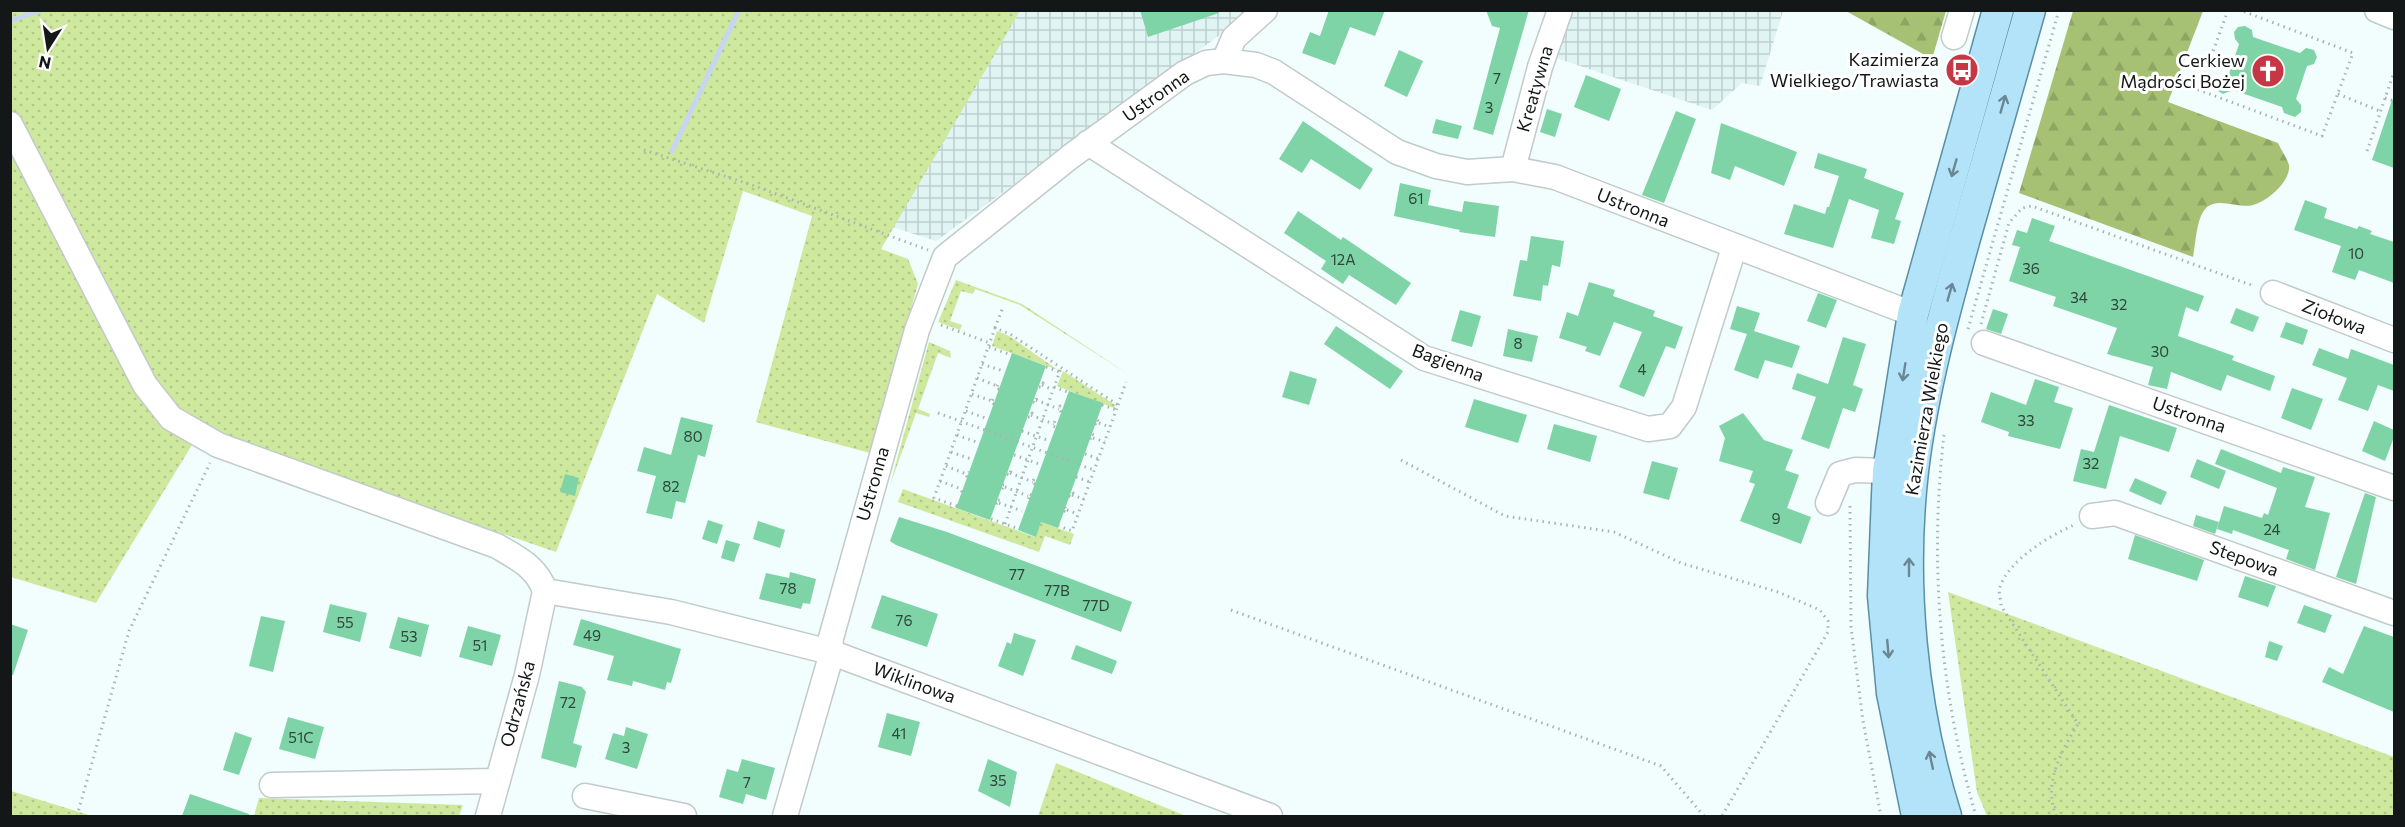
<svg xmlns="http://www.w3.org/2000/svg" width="2405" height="827" font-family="Commissioner,sans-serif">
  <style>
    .industrial { fill: url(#industrial-grid) }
    .grass { fill: url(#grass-dots) }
    .forest { fill: url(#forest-firs) }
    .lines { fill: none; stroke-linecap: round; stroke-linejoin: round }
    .stream { stroke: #c6d5f2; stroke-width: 5 }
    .building { fill: #7ed4a6 }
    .minor-casing { stroke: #c0cbca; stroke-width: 27 }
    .major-casing { stroke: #598fa7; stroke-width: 33 }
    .path { stroke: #aab3b3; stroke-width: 3; stroke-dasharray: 1.5 4.5; stroke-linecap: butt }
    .minor { stroke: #fff; stroke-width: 24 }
    .major { stroke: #b2e3f8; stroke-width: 30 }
    .oneway { stroke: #6a8793 }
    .labels { text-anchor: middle; stroke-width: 6; stroke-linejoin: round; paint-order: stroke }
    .number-label { font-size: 15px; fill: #2e463b }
    .poi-label { font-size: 18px; fill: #131717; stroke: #fff; text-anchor: end }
    .street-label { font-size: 18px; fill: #131717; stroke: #fff }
  </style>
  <defs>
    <pattern id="industrial-grid" width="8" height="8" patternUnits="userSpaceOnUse" patternTransform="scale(1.5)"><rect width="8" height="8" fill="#dff4f3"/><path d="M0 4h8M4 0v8" fill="none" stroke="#bed0d0"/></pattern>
    <pattern id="grass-dots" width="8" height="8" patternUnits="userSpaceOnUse" patternTransform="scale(1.5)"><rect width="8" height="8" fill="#cee89e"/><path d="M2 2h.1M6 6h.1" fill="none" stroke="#b0c687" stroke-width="1.8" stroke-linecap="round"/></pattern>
    <pattern id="forest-firs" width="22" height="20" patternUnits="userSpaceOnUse" patternTransform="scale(1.5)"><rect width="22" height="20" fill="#a6c173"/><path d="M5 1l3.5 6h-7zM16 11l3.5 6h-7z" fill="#8ea563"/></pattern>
  </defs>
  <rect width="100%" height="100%" fill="#f2fdfd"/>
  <g class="industrial">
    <polygon points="1020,11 1253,11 936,241 892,227"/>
    <polygon points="1573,11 1573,10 1783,11 1760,86 1742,83 1712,110 1556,58"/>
  </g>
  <g class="grass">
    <polygon points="10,11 1020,11 881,249 908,259 918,284 870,453 756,422 812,216 743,191 704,323 657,294 556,552 201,430 96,603 11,577"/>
    <polygon points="956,280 1022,304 1131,376 1020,305 975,289 973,294 961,291 950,321 962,325 960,330 938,322"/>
    <polygon points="997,331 1009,336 1058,370 992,346"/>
    <polygon points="929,342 950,351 951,358 938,353 918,409 930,414 929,417 916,413 890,485"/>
    <polygon points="1063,371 1115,405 1114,408 1057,386"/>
    <polygon points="903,489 1035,537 1041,522 1074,534 1070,545 1045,536 1039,552 898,502"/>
    <polygon points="1948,592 2394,757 2394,816 1987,816 1977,792"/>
    <polygon points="1056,763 1186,816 1038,816"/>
    <polygon points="11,791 92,816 11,816"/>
    <polygon points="259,798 463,805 459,816 254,816"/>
  </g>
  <g class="forest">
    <polygon points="1846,11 1946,10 1946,11 1932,59"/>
    <path d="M2073,11H2203L2168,102L2278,143C2281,150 2287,158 2289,165C2291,181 2268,201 2253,205C2240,209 2219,197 2207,207C2196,217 2196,243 2193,257L2019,193Z"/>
  </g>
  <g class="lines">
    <g class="stream">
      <polyline points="10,21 41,10"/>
      <polyline points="672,151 739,10"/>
    </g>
  </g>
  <g class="building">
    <polygon points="1140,10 1219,10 1219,13 1148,37"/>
    <polygon points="1329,10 1385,10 1375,36 1350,27 1335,65 1302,53 1310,32 1320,36"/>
    <polygon points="1486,10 1529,10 1493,135 1473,129 1500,28 1492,26"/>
    <polygon points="2245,26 2252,30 2253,37 2300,53 2306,48 2314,50 2317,57 2314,64 2307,66 2296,99 2301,105 2301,112 2295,117 2284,113 2282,107 2233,90 2223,94 2218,91 2216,84 2220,77 2228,77 2239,44 2235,39 2234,32 2238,27"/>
    <polygon points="1399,50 1423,61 1407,97 1384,86"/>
    <polygon points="1586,75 1621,89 1609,121 1574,107"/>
    <polygon points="2392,100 2394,101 2394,168 2372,160"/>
    <polygon points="1547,109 1562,114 1555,137 1540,132"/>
    <polygon points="1676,111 1696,119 1664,203 1642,195"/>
    <polygon points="1436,119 1462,126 1458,139 1432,133"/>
    <polygon points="1303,121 1373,169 1360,190 1311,159 1302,173 1279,159"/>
    <polygon points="1721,123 1797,152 1784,186 1735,166 1730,180 1711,173"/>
    <polygon points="1818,153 1867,169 1864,178 1904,193 1895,219 1901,221 1894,244 1871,238 1879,210 1849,199 1833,248 1784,234 1794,204 1825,214 1827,207 1829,207 1839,176 1814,168"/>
    <polygon points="1400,183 1431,190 1428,205 1462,212 1464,201 1499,206 1495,237 1459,232 1460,230 1394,216"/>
    <polygon points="2305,200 2327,208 2324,218 2357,229 2359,226 2372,231 2370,234 2394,242 2394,283 2359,270 2355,280 2332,272 2341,246 2294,230"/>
    <polygon points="1298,211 1341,240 1343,237 1411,283 1396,305 1349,275 1343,284 1321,269 1326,261 1284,233"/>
    <polygon points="2032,218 2055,226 2049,241 2204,296 2198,312 2186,307 2178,336 2234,356 2232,360 2275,376 2270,391 2227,375 2221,391 2171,372 2167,389 2148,385 2153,367 2107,354 2117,328 2053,306 2056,297 2009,281 2020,247 2012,245 2017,230 2027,233"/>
    <polygon points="1531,236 1564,241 1560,267 1552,265 1548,286 1543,285 1541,301 1513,296 1520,260 1527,261"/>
    <polygon points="1589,282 1615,290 1613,296 1655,311 1653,316 1683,327 1675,349 1666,346 1644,397 1619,387 1642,332 1614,322 1600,356 1585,351 1587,347 1559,338 1567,312 1578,316"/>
    <polygon points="1818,293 1837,300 1826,328 1807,321"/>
    <polygon points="1737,306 1760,313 1754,331 1800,346 1792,368 1765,360 1758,379 1734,370 1747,334 1730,329"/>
    <polygon points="2236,308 2259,317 2253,332 2230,323"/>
    <polygon points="1993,309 2008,314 2001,334 1986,329"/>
    <polygon points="1460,310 1481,316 1472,347 1451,341"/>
    <polygon points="2286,322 2308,330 2303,345 2280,337"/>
    <polygon points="1336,326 1403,371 1390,389 1324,344"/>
    <polygon points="1508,329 1538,336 1532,362 1503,356"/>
    <polygon points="1843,337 1866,344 1853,385 1863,389 1855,412 1843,408 1829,449 1801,439 1816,397 1792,389 1797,373 1828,384"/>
    <polygon points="2319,348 2348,359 2351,349 2394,365 2394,391 2378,385 2368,411 2338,400 2347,378 2312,365"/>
    <polygon points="1012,353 1046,366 990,520 956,508"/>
    <polygon points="1290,371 1317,379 1309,405 1282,397"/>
    <polygon points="2035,379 2059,387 2054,402 2073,408 2060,449 2008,436 2009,432 1981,422 1991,392 2026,405"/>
    <polygon points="2292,388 2323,399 2311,430 2281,418"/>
    <polygon points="1069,391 1103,403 1058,528 1041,522 1036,537 1018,530"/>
    <polygon points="1474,399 1527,415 1518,443 1465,427"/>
    <polygon points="2109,405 2177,428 2169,452 2120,436 2106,489 2073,481 2081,449 2094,452"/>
    <polygon points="1743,413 1764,440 1793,450 1785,470 1799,475 1787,508 1811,517 1801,544 1740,521 1755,484 1749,482 1753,471 1719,461 1725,438 1719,426"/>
    <polygon points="681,417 713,425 705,457 698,455 685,503 676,501 672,519 646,513 656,476 637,471 644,447 671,455"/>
    <polygon points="2374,421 2394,430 2394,437 2385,461 2362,451"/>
    <polygon points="1554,424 1597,436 1590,462 1547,449"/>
    <polygon points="2221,449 2281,473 2283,467 2315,477 2305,507 2330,513 2315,570 2286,559 2289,550 2233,530 2232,534 2217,529 2224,506 2262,518 2264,513 2268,515 2277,488 2215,464"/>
    <polygon points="2197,459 2226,471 2219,489 2190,477"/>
    <polygon points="1652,461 1678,468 1669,500 1643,493"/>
    <polygon points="565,474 579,478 575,496 560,492"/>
    <polygon points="2135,478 2167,492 2161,505 2129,491"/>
    <polygon points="2365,493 2376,497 2356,584 2336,577"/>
    <polygon points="2196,515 2219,522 2215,534 2193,526"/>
    <polygon points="899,517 947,532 1132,602 1121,632 896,545 890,541"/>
    <polygon points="708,520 723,525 717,544 702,539"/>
    <polygon points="758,521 785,530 780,548 753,539"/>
    <polygon points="2135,535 2204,560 2197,581 2128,559"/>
    <polygon points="726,540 740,544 734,562 721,558"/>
    <polygon points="790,572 816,579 810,604 803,603 801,609 759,599 766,573 789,578"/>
    <polygon points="2245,576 2276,586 2268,607 2238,597"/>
    <polygon points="882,595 938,614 927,647 871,628"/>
    <polygon points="330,604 367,613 360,642 323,632"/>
    <polygon points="2304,605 2332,615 2325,633 2297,623"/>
    <polygon points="261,616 285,621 273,672 249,666"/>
    <polygon points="398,617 429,625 421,657 389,648"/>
    <polygon points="581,619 681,649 671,683 667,682 665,690 633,681 632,686 607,680 614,656 573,645"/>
    <polygon points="10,624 28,630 13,675 10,675"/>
    <polygon points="468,626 501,635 492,666 459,657"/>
    <polygon points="2364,626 2394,637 2394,712 2322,682 2329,667 2343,674"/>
    <polygon points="1014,633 1036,640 1023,676 998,666 1007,642 1011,644"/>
    <polygon points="2269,641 2283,646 2277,661 2265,657"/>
    <polygon points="1076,645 1117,661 1112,674 1071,659"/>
    <polygon points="559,681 582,687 586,692 573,743 582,746 576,768 541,758"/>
    <polygon points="887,713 920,722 911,756 878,747"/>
    <polygon points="288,717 324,727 315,759 279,749"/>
    <polygon points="626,727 648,734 637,769 605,759 613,733 624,736"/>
    <polygon points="235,732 252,738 239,775 223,770"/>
    <polygon points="742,759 775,768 766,800 746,794 743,804 719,797 727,769 738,772"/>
    <polygon points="988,759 1017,772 1010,807 978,791"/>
    <polygon points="190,794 249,814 249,816 182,816"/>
  </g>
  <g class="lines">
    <defs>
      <g id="minor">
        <polyline points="2377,10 2394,17"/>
        <polyline points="1954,37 1962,10"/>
        <polyline points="1224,61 1234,38 1265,10"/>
        <path d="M10,124L145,385L171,418L218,445L497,546C517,558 537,567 545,591"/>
        <polyline points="1088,143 1424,358 1648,429 1670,426 1684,407 1734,248"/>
        <polyline points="1513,169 1540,67 1560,10"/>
        <polyline points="2273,293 2394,340"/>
        <polyline points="1984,343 2394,488"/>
        <polyline points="1828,503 1840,474 1855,470 1888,471"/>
        <polyline points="2092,516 2115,513 2394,613"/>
        <polyline points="545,591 671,612 830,652 1270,816"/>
        <polyline points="272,785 497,781"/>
        <polyline points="585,796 684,816"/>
        <polyline points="488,816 527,675 545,591"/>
        <polyline points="785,816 829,663 831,638 917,330 945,257 1070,157 1185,73 1206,63 1224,61 1256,65 1274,72 1397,152 1436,166 1467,172 1513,169 1555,177 1913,314"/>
      </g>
      <g id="major">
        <polyline points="1917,816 1892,693 1883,596 1888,471 1913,314 1998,10"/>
        <path d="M1946,816C1912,708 1900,584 1913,471C1923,388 1946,305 1969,224C1989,153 2009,82 2030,10"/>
      </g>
    </defs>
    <use href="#minor" class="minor-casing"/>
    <use href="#major" class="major-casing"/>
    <g class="path">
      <polyline points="2228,10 2199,90 2322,136 2353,53 2240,10"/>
      <polyline points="2338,94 2380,111"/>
      <polyline points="2385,98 2394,101"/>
      <polyline points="644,150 752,185 928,250"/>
      <polyline points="2367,151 2394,72"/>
      <polyline points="1981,324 2009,223 2022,208 2032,206 2254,286"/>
      <polyline points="941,325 990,343"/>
      <polyline points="995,328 1003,307"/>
      <polyline points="1968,329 2059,10"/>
      <polyline points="989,347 1011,355"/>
      <polyline points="982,364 1003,371"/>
      <polyline points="1046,367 1060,372"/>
      <polyline points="977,378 997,386"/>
      <polyline points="1042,385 1053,390"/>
      <polyline points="1039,387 1041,387 1043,383 1040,382"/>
      <polyline points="1054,387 1068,392"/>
      <polyline points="999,389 996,389 998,384 1000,385"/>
      <polyline points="972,394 992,401"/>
      <polyline points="1036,400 1059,409"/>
      <polyline points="1033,402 1035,403 1037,398 1035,397"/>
      <polyline points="994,404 991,403 993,399 995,399"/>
      <polyline points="1102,405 1117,410"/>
      <polyline points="1118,405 1126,382"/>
      <polyline points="966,411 988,419"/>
      <polyline points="1061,412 1059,409 1060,406 1063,407"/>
      <polyline points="938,413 1094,470"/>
      <polyline points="1031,415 1054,424"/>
      <polyline points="1028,417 1030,417 1032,413 1029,411"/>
      <polyline points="1099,423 1110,427"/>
      <polyline points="1095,424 1099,423 1097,419"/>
      <polyline points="1055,427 1053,426 1055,421 1057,422"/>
      <polyline points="1022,431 1050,441"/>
      <polyline points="957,435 979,443"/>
      <path d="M1944,435C1929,563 1940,693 1976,816"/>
      <polyline points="1093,438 1105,442"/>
      <polyline points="1090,439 1094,435 1092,434"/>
      <polyline points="951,452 971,459"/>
      <polyline points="1085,454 1099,459"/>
      <polyline points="1014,455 1042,465"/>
      <polyline points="1401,460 1505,516 1614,532 1681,563 1778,592 1820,610 1828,621 1828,632 1722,816"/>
      <polyline points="946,466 966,474"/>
      <polyline points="1010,473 1033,482"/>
      <polyline points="1007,474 1010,475 1011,470 1009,470"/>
      <polyline points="967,477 966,474 969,472"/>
      <polyline points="1076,477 1090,482"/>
      <polyline points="940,481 961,489"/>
      <polyline points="1035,484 1032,483 1034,479 1036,480"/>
      <polyline points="1005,487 1028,496"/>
      <polyline points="1002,489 1005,485 1003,485"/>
      <polyline points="962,492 961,489 963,487"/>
      <polyline points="1072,495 1084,499"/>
      <polyline points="1069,496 1071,497 1073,493 1071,492"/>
      <polyline points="1029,499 1029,494 1031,495"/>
      <polyline points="999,503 1022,511"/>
      <polyline points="996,504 1000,500 998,500"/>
      <polyline points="957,506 934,498 995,328 1010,334 1118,405 1072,531 1059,526"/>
      <polyline points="1850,506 1851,627 1863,721 1881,816"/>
      <polyline points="1067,510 1078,514"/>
      <polyline points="1064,511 1066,512 1065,507"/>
      <polyline points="991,519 1019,529"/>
      <polyline points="1005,524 1061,368"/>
      <polyline points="1231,610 1661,766 1704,816"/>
      <polyline points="77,816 129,631 210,463"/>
      <path d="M2056,816C2043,783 2061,752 2078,724L2001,606C2001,600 1998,592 2000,587C2009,560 2049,536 2074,525"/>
    </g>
    <use href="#minor" class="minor"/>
    <use href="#major" class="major"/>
  </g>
  <defs><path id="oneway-shaft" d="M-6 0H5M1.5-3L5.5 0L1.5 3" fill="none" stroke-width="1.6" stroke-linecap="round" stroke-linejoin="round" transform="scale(1.5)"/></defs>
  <g class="oneway">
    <use href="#oneway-shaft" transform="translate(2003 104) rotate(-74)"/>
    <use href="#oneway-shaft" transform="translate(1954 168) rotate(106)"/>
    <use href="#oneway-shaft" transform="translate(1950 292) rotate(-74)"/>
    <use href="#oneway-shaft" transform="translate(1904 372) rotate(99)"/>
    <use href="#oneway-shaft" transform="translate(1909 567) rotate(-90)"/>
    <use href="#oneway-shaft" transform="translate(1888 649) rotate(85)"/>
    <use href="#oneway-shaft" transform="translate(1931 760) rotate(-102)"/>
  </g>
  <defs>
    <symbol id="bus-disc" viewBox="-11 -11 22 22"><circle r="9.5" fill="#c63644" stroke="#fff"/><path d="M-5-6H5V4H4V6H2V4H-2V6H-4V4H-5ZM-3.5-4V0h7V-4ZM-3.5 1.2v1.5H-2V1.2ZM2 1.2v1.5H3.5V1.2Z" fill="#fff"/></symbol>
    <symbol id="church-disc" viewBox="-11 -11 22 22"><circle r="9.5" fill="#c63644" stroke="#fff"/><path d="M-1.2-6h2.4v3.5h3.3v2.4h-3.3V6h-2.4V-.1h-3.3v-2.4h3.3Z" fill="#fff"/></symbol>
  </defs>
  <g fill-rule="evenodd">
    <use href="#bus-disc" x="1943" y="51" width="38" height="38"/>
    <use href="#church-disc" x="2249" y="52" width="38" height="38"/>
  </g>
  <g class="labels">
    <g class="number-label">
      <text x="1497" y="84">7</text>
      <text x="1489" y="113">3</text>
      <text x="1416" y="204">61</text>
      <text x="2356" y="259">10</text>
      <text x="1343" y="265">12A</text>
      <text x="2031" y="274">36</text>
      <text x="2079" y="303">34</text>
      <text x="2119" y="310">32</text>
      <text x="1518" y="349">8</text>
      <text x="2160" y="357">30</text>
      <text x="1642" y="375">4</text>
      <text x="2026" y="426">33</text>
      <text x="693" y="442">80</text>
      <text x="2091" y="469">32</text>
      <text x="671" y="492">82</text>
      <text x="1776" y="524">9</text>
      <text x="2272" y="535">24</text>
      <text x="1017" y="580">77</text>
      <text x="788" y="594">78</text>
      <text x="1057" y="596">77B</text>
      <text x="1096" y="611">77D</text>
      <text x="904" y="626">76</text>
      <text x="345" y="628">55</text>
      <text x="592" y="641">49</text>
      <text x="409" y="642">53</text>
      <text x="480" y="651">51</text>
      <text x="568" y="708">72</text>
      <text x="899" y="739">41</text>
      <text x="301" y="743">51C</text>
      <text x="626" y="753">3</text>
      <text x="998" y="786">35</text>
      <text x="747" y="788">7</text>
    </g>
    <g class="poi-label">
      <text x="1939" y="66">Kazimierza<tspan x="1939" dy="21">Wielkiego/Trawiasta</tspan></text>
      <text x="2245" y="67">Cerkiew<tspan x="2245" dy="21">Mądrości Bożej</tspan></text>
    </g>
    <g class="street-label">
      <text transform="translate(1535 89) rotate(-74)" y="6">Kreatywna</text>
      <text transform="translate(1156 96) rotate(-35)" y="6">Ustronna</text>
      <text transform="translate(1633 208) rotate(22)" y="6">Ustronna</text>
      <text transform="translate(2334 317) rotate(21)" y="6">Ziołowa</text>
      <text transform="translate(1448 363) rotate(21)" y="6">Bagienna</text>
      <text transform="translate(1927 409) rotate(-80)" y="6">Kazimierza Wielkiego</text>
      <text transform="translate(2189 415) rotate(19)" y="6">Ustronna</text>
      <text transform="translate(873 484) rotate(-74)" y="6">Ustronna</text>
      <text transform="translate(2244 559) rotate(20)" y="6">Stepowa</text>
      <text transform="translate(914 683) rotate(20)" y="6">Wiklinowa</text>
      <text transform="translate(518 704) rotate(-75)" y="6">Odrzańska</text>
    </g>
  </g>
  <rect width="2405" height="827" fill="none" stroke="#131717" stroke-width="24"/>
  <g transform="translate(48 48) rotate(192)" stroke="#ffffff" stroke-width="4.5" paint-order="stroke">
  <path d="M0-4.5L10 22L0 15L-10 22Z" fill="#131717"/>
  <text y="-9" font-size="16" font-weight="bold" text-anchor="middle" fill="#131717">N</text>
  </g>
</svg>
